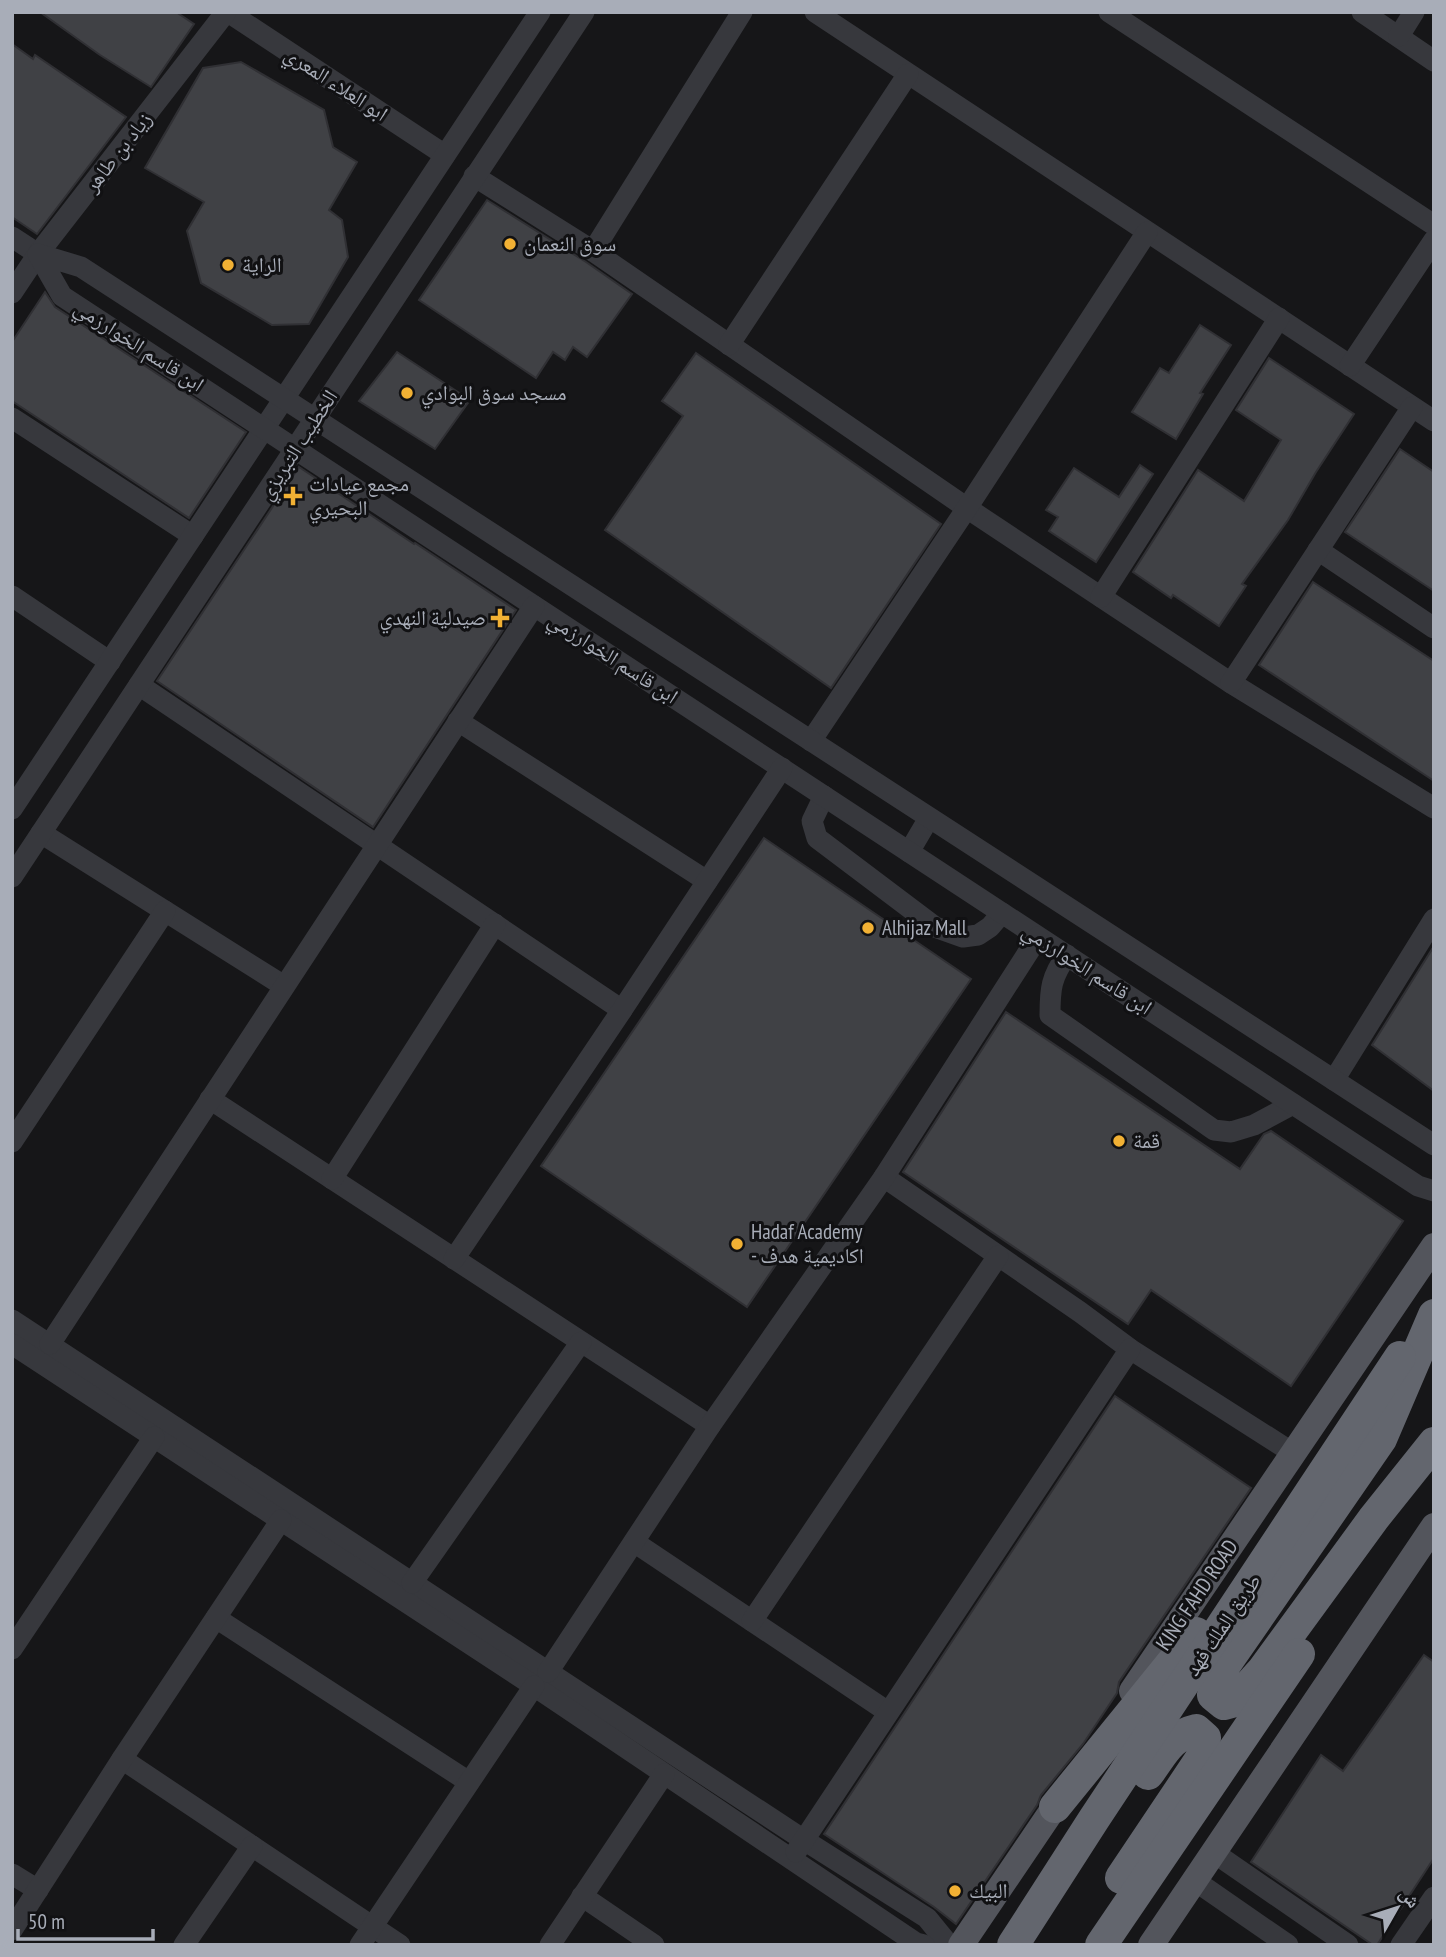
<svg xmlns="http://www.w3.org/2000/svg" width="1446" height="1957" font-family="'PT Sans Narrow','Noto Naskh Arabic',sans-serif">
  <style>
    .building { fill: #404145; stroke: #303034; stroke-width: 2 }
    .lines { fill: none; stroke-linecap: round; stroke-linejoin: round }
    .minor { stroke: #37383d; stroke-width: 21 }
    .major { stroke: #53555c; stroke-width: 26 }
    .highway { stroke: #63666e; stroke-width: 32 }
    .poi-dot { fill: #f2b134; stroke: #111113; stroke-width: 2.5 }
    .labels { text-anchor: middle; stroke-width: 6; stroke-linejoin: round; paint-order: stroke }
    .street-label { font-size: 21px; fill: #a8adb8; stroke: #111113 }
    .poi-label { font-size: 21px; fill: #a8adb8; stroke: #111113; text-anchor: start }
  </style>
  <rect width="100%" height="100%" fill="#161618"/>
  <g class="building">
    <polygon points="40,12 176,12 194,24 151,87 100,55"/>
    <polygon points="12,44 33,59 35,55 126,117 37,234 12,217"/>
    <polygon points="241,62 324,110 333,147 357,162 329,210 342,220 348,257 309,324 272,325 201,283 187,231 204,202 145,168 203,68"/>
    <polygon points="487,200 586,262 632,294 587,357 573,347 565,360 553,352 536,378 419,300"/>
    <polygon points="45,292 55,307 246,432 189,518 12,401 12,342"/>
    <polygon points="1200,325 1231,345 1200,393 1203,394 1176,439 1132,412 1160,368 1169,373"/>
    <polygon points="397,352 470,400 435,449 359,401"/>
    <polygon points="696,353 941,524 831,688 605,530 683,416 662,401"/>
    <polygon points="1269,358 1354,414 1316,472 1288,520 1242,584 1246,586 1219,626 1173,595 1171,598 1133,572 1198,470 1244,501 1281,440 1236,410"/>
    <polygon points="1400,449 1434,472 1434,591 1345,532"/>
    <polygon points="1140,465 1153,474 1096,562 1049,531 1058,517 1046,510 1074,468 1119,497"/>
    <polygon points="299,467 414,544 415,543 516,610 373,827 157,681"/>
    <polygon points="1313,582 1434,661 1434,781 1259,665"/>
    <polygon points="764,838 971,979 747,1307 541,1166"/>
    <polygon points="1434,946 1434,1091 1372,1045"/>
    <polygon points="1006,1012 1240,1169 1264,1134 1271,1131 1403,1221 1291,1386 1151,1290 1128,1324 903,1172"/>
    <polygon points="1115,1396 1251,1488 1119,1682 1117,1693 1083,1744 1041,1795 1037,1805 956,1924 934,1907 824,1834"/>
    <polygon points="1424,1655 1434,1662 1434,1858 1377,1945 1373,1945 1251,1862 1321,1755 1343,1771"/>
  </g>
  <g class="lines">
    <g class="minor">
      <polyline points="228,12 445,155"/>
      <polyline points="815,12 1434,421"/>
      <polyline points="1109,12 1434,225"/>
      <polyline points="1362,12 1434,61"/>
      <polyline points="1399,36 1414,12"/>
      <polyline points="474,176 593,251 967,508 1101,597 1231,683 1434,808"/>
      <polyline points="12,237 38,254"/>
      <polyline points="593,251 742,12"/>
      <polyline points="12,293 38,254 226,12"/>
      <polyline points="729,345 908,74"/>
      <polyline points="1350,366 1434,240"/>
      <polyline points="12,418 193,536"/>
      <polyline points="1318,550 1434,628"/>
      <polyline points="12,596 110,662"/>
      <polyline points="1101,597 1279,318"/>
      <polyline points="1231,683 1412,407"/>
      <polyline points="139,685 622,1010"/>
      <polyline points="458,721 707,881"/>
      <polyline points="811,741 967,508 1147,232"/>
      <polyline points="824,796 812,821 817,838 935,927 963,937 978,935 990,927 1002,913"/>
      <polyline points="12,809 540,12"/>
      <polyline points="41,833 284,986"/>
      <polyline points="909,852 929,818"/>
      <polyline points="12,877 584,12"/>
      <path d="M1067,955C1051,977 1050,989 1050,1015L1214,1130L1231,1132L1254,1125L1293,1104"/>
      <polyline points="1334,1080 1434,919"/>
      <polyline points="210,1099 710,1426"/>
      <polyline points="12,1142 165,911"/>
      <polyline points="1434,1145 81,267 38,254 62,296 1418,1186 1434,1191"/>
      <polyline points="884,1177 1080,1312 1130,1349 1293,1453"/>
      <polyline points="332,1179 495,924"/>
      <polyline points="454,1259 622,1010 782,768"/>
      <polyline points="12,1320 804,1840 927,1918 949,1945"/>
      <polyline points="12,1344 534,1686 916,1943 924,1945"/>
      <polyline points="50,1344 534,606"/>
      <polyline points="634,1542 888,1712"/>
      <polyline points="412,1583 581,1342"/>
      <polyline points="216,1618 469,1782"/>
      <polyline points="752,1621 998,1256"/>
      <polyline points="12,1649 154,1437"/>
      <polyline points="548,1672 710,1426 884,1177 1038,937"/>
      <polyline points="122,1759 400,1945"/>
      <polyline points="796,1852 1130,1349"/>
      <polyline points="1213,1852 1348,1945"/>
      <polyline points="12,1874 38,1890"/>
      <polyline points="1194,1880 1288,1945"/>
      <polyline points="582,1896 654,1945"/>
      <polyline points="12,1930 122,1759 281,1520"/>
      <polyline points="184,1945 252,1846"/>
      <polyline points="360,1945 534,1686"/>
      <polyline points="550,1945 664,1774"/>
      <polyline points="1401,1945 1434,1897"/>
    </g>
    <g class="major">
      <polyline points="1132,1691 1434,1246"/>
      <polyline points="961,1945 1066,1790"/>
      <polyline points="1151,1945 1434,1526"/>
    </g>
    <g class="highway">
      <polyline points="1434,1315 1381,1439 1220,1672 1213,1695 1224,1704 1235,1701 1263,1670 1374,1518 1434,1443"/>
      <polyline points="1055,1807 1196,1633"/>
      <path d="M1121,1878L1202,1757L1205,1738L1196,1730C1170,1736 1163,1754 1148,1774"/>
      <polyline points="1013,1945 1094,1819 1400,1357"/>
      <polyline points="1101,1945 1299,1654"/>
    </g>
  </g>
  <g class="poi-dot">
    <circle cx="510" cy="244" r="7"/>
    <circle cx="228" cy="265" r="7"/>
    <circle cx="407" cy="393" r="7"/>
    <path d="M289.5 485.5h7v7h7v7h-7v7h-7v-7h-7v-7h7z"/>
    <path d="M496.5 607.5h7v7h7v7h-7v7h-7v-7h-7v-7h7z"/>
    <circle cx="868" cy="928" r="7"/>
    <circle cx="1119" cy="1141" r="7"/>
    <circle cx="737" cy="1244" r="7"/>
    <circle cx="955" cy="1891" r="7"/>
  </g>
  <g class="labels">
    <g class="street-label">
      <text transform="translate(336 84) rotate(33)" y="7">ابو العلاء المعري</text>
      <text transform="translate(118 152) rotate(-52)" y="7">زياد بن طاهر</text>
      <text transform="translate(139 346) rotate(33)" y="7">ابن قاسم الخوارزمي</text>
      <text transform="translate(298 445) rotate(-57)" y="7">الخطيب التبريزي</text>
      <text transform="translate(613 658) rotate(33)" y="7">ابن قاسم الخوارزمي</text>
      <text transform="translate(1087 969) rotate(33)" y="7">ابن قاسم الخوارزمي</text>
      <text transform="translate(1197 1595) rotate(-56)" y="7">KING FAHD ROAD</text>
      <text transform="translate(1223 1625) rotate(-56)" y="7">طريق الملك فهد</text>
    </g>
    <g class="poi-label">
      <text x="524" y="251">سوق النعمان</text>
      <text x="242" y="272">الراية</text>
      <text x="421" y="400">مسجد سوق البوادي</text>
      <text x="309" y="491">مجمع عيادات<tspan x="309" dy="24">البحيري</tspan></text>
      <text x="486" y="625" text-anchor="end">صيدلية النهدي</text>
      <text x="882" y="935">Alhijaz Mall</text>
      <text x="1133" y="1148">قمة</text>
      <text x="751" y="1239">Hadaf Academy<tspan x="751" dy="24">- اكاديمية هدف</tspan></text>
      <text x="969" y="1898">البيك</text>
    </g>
  </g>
  <rect width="1446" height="1957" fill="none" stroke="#a8adb8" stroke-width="28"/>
  <g transform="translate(1397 1908) rotate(51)" stroke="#111113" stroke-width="5" paint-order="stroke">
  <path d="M0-5L12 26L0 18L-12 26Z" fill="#a8adb8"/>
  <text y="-10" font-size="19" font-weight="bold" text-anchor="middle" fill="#a8adb8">ش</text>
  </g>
  <path d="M18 1929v10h135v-10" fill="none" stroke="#a8adb8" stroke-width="3.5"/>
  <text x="28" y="1929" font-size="21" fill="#a8adb8" stroke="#111113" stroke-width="5" paint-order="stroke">50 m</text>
</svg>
